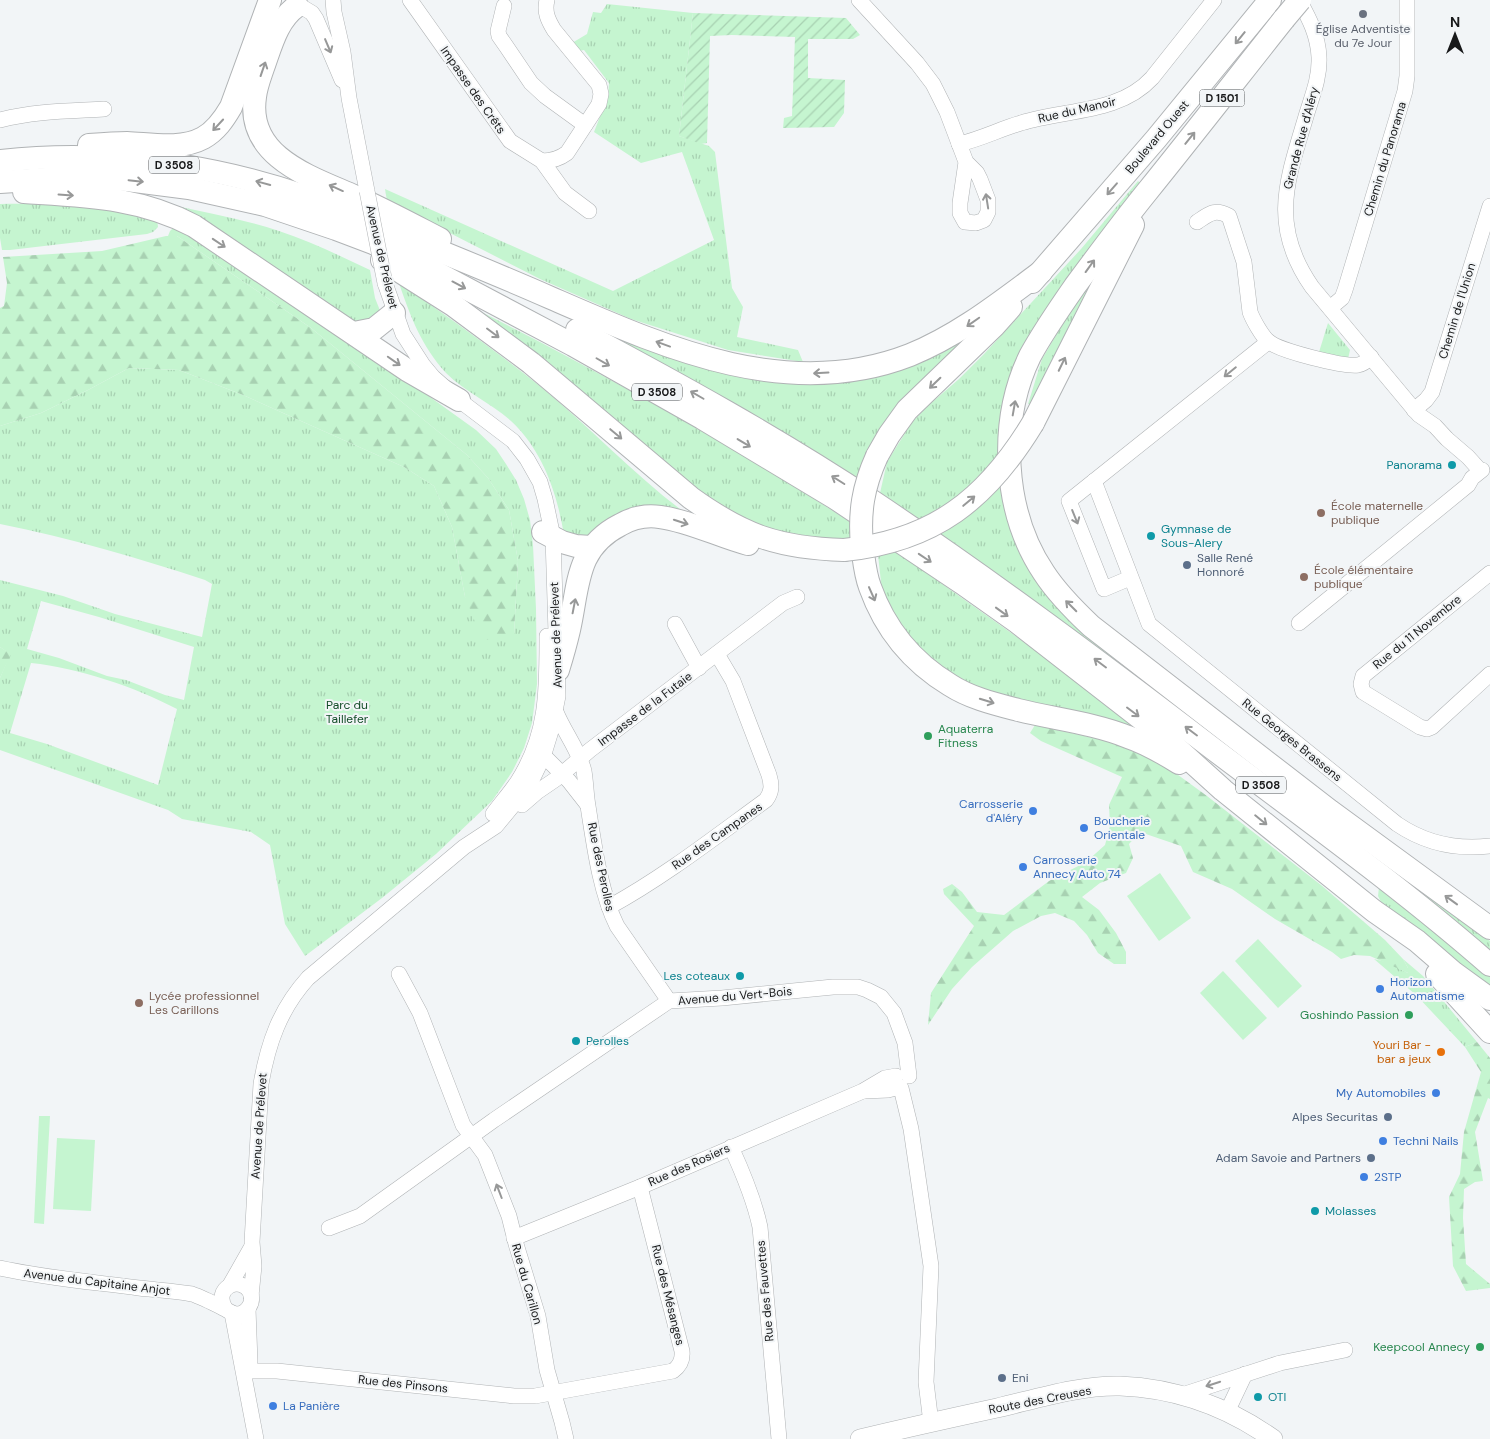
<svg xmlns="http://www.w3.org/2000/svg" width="1490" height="1439" font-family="'DM Sans',sans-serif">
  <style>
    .grass { fill: url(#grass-tufts); fill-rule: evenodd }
    .forest { fill: url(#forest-firs) }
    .garden { fill: url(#garden-furrows) }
    .pitch { fill: #c5f5d0 }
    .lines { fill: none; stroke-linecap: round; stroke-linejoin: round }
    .minor-casing { stroke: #b0b3b5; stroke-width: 16 }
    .major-casing { stroke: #b0b3b5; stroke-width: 20 }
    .highway-casing { stroke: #b0b3b5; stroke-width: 24 }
    .minor { stroke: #fff; stroke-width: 15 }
    .major { stroke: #fff; stroke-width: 19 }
    .highway { stroke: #fff; stroke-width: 22 }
    .minor-bridge-casing { stroke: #b0b3b5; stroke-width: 16; stroke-linecap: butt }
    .highway-bridge-casing { stroke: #b0b3b5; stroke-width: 24; stroke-linecap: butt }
    .minor-bridge { stroke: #fff; stroke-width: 15 }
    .highway-bridge { stroke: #fff; stroke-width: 22 }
    .oneway { stroke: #979898 }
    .worship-dot { fill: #6b7280; stroke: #f2f5f7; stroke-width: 2 }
    .culture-dot { fill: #0f9aa8; stroke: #f2f5f7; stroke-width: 2 }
    .education-dot { fill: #8d6e63; stroke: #f2f5f7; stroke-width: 2 }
    .service-dot { fill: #5c6f8a; stroke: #f2f5f7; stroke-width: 2 }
    .leisure-dot { fill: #2e9e5b; stroke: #f2f5f7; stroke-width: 2 }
    .shop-dot { fill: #3f7fe0; stroke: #f2f5f7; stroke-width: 2 }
    .food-dot { fill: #e8710a; stroke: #f2f5f7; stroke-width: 2 }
    .labels { text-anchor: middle; stroke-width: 4; stroke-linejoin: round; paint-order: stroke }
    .shield { fill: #f2f5f7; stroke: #595b5c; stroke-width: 1 }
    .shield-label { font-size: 11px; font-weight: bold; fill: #18191a }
    .worship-label { font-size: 12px; fill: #5b616d; stroke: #f2f5f7 }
    .street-label { font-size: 12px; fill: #18191a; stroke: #f2f5f7 }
    .culture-label { font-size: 12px; fill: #0d838f; stroke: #f2f5f7; text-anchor: start }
    .education-label { font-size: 12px; fill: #785e54; stroke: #f2f5f7; text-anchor: start }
    .service-label { font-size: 12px; fill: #4e5e75; stroke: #f2f5f7; text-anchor: start }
    .park-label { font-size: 12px; fill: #124c27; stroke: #f2f5f7 }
    .leisure-label { font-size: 12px; fill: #27864d; stroke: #f2f5f7; text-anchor: end }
    .shop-label { font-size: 12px; fill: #366cbe; stroke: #f2f5f7; text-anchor: start }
    .food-label { font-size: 12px; fill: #c56008; stroke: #f2f5f7; text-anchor: end }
  </style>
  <defs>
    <pattern id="grass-tufts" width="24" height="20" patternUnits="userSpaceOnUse" patternTransform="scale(1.25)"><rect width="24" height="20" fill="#c5f5d0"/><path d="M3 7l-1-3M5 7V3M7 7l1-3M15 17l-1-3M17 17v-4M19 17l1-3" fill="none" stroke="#a8d1b2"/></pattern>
    <pattern id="forest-firs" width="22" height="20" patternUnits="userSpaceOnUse" patternTransform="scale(1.25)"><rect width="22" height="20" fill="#c5f5d0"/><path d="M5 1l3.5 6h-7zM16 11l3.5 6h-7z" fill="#a8d1b2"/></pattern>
    <pattern id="garden-furrows" width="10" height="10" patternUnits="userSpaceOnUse" patternTransform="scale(1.25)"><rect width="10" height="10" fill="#c5f5d0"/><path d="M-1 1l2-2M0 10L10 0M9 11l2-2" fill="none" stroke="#a8d1b2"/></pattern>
  </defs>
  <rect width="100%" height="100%" fill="#f2f5f7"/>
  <g class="grass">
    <polygon points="607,4 693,13 679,136 709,146 715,152 732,288 743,307 737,337 798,350 803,362 728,350 631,319 540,279 387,201 385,189 613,291 714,240 682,152 641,163 594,132 608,96 609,83 584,50 579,51 572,43 587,34 593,12 601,13"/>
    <path d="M1138,181L1140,183L1025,351L1017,537L1142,677L1139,680C1079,635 1020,590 959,547C933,528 905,512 880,493L887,462L912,422L930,404L959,379L984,354L1081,249Z"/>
    <path d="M0,204C52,203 107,206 157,219L158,227L153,232L147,234L10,250H2L0,238Z"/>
    <path d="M167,204C204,212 243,219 279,231C310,241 340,256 370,270L375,298L381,313L355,325Z"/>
    <path d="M175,226L398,374L476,430L496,449L506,464L516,480L524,499L530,520L533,545L536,609L537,684L532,723L524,748L512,772L492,801L436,854L382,898L305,956L285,924L270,845L251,832L182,819L168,810L0,750V678L10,654L0,647V580L63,596L115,614L202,637L212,584L205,580C138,558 70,538 0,524V426L41,413L88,390L129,368L179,370L243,395L404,467L434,486L452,527L465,597L514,634L518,561L509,510L488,478L467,455L311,328L177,236H168L170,231ZM41,601L99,617L194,647L184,700L165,695L126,680L107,676L59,658L27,649ZM31,663C79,668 135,687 177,709L158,785L47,744L10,733Z"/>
    <polygon points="1104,261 1034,405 1028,404 1042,359 1065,320"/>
    <path d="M399,283C447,316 495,350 541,387C591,428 636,477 688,515L594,537L564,535C557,493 543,451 511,421C491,403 465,392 446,373C422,347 410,316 399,283Z"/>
    <path d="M462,302C595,369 727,442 852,523V543L814,544L734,520Z"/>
    <polygon points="1328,323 1350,350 1348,359 1319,352"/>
    <polygon points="597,329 775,381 977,329 858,480"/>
    <polygon points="876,537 1052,662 1150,735 989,692 971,684 945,669 924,652 902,629 882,591"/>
    <polygon points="1396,873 1490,941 1490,958"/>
    <polygon points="1379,887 1490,974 1490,994 1383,906 1378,896"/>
    <polygon points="1374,959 1386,962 1408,973 1408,968 1403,959 1423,976 1477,1042 1465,1047 1416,995"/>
  </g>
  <g class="forest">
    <polygon points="166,236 177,236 311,328 467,455 488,478 509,510 518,561 514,634 506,641 482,639 465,597 452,527 434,486 404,467 243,395 179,370 129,368 88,390 41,413 0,426 0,308 4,306 7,283 3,257 102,251"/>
    <polygon points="0,647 11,654 0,678"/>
    <polygon points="1035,725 1103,740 1139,752 1163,764 1207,796 1321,885 1385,940 1403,959 1408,968 1408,973 1370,956 1354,955 1341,959 1332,952 1275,919 1232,889 1193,872 1181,846 1140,832 1129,844 1133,858 1126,873 1100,883 1082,897 1099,910 1116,933 1126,952 1126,964 1114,964 1098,953 1087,935 1074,921 1055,913 1041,916 1013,931 972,967 952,989 928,1025 931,993 974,926 944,894 943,889 952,884 962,892 977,912 1004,915 1049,881 1086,862 1105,845 1110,826 1109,805 1122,777 1041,741 1030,733"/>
    <polygon points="1477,1042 1490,1058 1490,1099 1488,1098 1475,1132 1483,1181 1475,1182 1464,1189 1463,1218 1466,1264 1490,1284 1490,1288 1466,1291 1453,1266 1449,1197 1460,1174 1464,1132 1481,1072 1465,1047"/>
  </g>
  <polygon class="garden" points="693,13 846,18 860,35 853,39 808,39 808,78 845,80 844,113 834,127 783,128 784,118 792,116 795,37 732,35 710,36 707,143 701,144 679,136"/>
  <g class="pitch">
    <polygon points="1160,873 1191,918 1159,941 1127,896"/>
    <polygon points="1258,939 1302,986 1278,1008 1235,961"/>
    <polygon points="1223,971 1267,1018 1243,1040 1200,993"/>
    <polygon points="39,1116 50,1116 44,1224 34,1223"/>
    <polygon points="57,1138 95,1140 91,1211 53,1209"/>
  </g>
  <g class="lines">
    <defs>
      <g id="minor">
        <polyline points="333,0 334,12 343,52 349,98 367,191"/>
        <polyline points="410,0 510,141 542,161 565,193 589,211"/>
        <polyline points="859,0 917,63 933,84 947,112 966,162 977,173 980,179 988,200 988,212 984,220 976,223 965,222 960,213 960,203 966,162"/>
        <path d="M1299,0C1309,18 1318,35 1319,57C1320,76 1313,94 1307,113C1288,178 1268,224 1312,287L1412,407L1419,415L1435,426L1447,439L1468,457L1477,467"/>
        <polyline points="504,6 498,31 499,36 506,46 531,83 545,96 585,125"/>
        <polyline points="302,7 312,13 316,19 342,80"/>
        <path d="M0,120C34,111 69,111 104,109"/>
        <path d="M959,144C981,139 1000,129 1021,123C1065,109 1119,114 1152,78L1214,0"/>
        <path d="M542,161C551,161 559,159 567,153L599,104L601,94L599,85L554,30C548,20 544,12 547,0"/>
        <path d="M1197,222C1209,214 1215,208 1229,216L1244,262L1250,312C1253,320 1262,336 1268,341C1279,351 1344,367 1358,365C1363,364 1367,361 1371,357"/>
        <polyline points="1330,308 1342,298 1345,290 1405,91 1407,76 1407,0"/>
        <polyline points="1414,410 1426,400 1432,392 1490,206"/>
        <path d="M1094,481L1149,624L1397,824C1425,843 1456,850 1490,846"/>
        <polyline points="1490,573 1363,676 1361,684 1363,692 1420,727 1427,729 1432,727 1490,674"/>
        <polyline points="1130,578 1104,589 1069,501 1268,342"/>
        <polyline points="1299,623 1468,485 1472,478 1482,470"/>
        <polyline points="675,624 699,668"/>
        <path d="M556,712C564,732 579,750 584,771C586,783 586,795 588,806C594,844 600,892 617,926L669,1001"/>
        <polyline points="537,749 569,781 587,804"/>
        <polyline points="522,805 537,792 556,779 590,750 783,603 797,597"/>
        <path d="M493,814C501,803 511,792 518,781C548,734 547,689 547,636"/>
        <path d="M609,907C664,877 715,837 766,800C772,792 772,785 769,775L733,681L717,654"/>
        <polyline points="399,974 420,1013 463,1125 485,1155 509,1216 516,1244 538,1316 547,1370 562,1422 566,1439"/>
        <polyline points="901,1088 911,1129 931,1266 926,1382 931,1423"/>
        <polyline points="865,1091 888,1090 900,1087"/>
        <path d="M731,1147C743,1173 754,1199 760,1227L779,1439"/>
        <polyline points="329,1228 360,1216 494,1120 669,1001 722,998 833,987 858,987 867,990 881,997 894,1013 905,1043 909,1076"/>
        <polyline points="514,1238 640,1187 863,1091 885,1078 896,1076"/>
        <path d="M0,1268C46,1278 93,1282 139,1288C156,1290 175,1291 192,1294C198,1296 217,1305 223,1308C228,1310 231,1314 237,1314C247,1314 255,1302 250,1292C240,1275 213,1288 225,1308"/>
        <polyline points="230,1285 251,1248"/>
        <path d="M251,1296L254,1266L252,1242L261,1084C268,1043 280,1009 308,978L464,847L496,826L529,786L543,757L551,731L558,696L553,537L545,499L540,482L527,459L513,441L459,400L433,377L423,365L403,334L385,283"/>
        <polyline points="248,1309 250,1362"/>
        <polyline points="232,1313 256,1439"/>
        <path d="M251,1371H277L514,1396H535L673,1371C680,1366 683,1360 682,1351L640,1187"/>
        <polyline points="1182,1395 1280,1363 1345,1350"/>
        <polyline points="1227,1412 1245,1374"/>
      </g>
      <path id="major" d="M860,1439C905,1428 951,1418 997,1408C1036,1399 1080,1385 1120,1386C1175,1388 1228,1407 1273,1439"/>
      <g id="highway">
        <path d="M297,6C277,20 271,46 263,68C260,77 256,87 255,97C246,157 311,177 354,196C383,209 411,224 440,239"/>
        <path d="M1284,19C1238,77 1192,136 1146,193C1121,224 1098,255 1075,286C1059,309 1043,332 1030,356C998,422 1003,512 1044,573C1057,593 1074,610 1091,626L1330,811L1490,928"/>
        <path d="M89,145C102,144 115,143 127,143C151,144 181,150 203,138C216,131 224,119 231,107L270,0"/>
        <path d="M0,161C121,148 244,168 356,216"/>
        <polyline points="0,182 46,179 89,178 127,180 189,188 265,205 336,229 373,243 420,264 573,345 702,418 835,498 962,583 1017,622 1161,734 1223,790 1374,911 1417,941 1454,973 1490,999"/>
        <path d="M24,192C85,196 140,197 194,226L407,370L459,400"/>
        <polyline points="342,210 427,251"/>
        <path d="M415,241C461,260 506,278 551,298C664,347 787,403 910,355C959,335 999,303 1041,272"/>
        <path d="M382,260L453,305L531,363L691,498C744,536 779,548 844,550"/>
        <polyline points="1032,282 1156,139 1270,0"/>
        <path d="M577,330C677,383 777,438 872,501C989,579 1101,663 1212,748C1306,819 1402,888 1490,965"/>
        <polyline points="354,333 374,329 394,313"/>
        <polyline points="1033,423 1133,225"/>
        <polyline points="877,456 889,435 907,410 995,325 1011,307"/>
        <polyline points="543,532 562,542 576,546 591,547"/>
        <path d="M862,546C864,560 865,574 870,587C885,629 912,662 950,685C970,698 995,704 1018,710C1054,719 1093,723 1128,737C1146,743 1163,753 1179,763"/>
        <path d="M558,670C562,657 566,643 569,630C579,586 575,548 620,525C632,518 646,515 660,517C690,521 718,536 748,544"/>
        <polyline points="1437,974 1490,1032"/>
      </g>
    </defs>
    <use href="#minor" class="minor-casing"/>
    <use href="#major" class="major-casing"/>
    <use href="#highway" class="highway-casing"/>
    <use href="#minor" class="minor"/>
    <use href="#major" class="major"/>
    <use href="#highway" class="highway"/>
    <defs>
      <polyline id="minor-bridge" points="367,191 385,283"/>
      <g id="highway-bridge">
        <polyline points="1284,19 1300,0"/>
        <path d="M862,546C859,512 863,487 877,456"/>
        <path d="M844,550C934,541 987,499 1033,423"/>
      </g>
    </defs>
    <use href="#minor-bridge" class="minor-bridge-casing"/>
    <use href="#highway-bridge" class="highway-bridge-casing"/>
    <use href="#minor-bridge" class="minor-bridge"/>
    <use href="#highway-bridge" class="highway-bridge"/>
  </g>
  <defs><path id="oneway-shaft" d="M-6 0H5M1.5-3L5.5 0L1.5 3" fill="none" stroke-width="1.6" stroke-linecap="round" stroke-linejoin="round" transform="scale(1.25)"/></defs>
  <g class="oneway">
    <use href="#oneway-shaft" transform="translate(1240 38) rotate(129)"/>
    <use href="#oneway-shaft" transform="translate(328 46) rotate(67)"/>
    <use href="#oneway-shaft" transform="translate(263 69) rotate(-71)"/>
    <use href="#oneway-shaft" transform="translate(218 125) rotate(133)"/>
    <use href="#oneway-shaft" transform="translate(1190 138) rotate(-51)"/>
    <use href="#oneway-shaft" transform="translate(136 181) rotate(6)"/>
    <use href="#oneway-shaft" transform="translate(263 183) rotate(-165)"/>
    <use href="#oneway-shaft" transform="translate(336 188) rotate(-156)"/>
    <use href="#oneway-shaft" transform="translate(1112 189) rotate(131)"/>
    <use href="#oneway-shaft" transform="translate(66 195) rotate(4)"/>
    <use href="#oneway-shaft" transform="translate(987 201) rotate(-99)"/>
    <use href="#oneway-shaft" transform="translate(219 243) rotate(34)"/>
    <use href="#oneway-shaft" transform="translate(1090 266) rotate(-54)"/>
    <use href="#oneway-shaft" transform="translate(459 285) rotate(28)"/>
    <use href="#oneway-shaft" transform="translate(973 322) rotate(145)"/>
    <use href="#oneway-shaft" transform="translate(493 333) rotate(37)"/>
    <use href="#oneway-shaft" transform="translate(663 344) rotate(-160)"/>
    <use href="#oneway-shaft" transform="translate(394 361) rotate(35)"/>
    <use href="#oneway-shaft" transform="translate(603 362) rotate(30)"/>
    <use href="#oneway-shaft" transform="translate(1062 364) rotate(-64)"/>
    <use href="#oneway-shaft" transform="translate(1230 372) rotate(141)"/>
    <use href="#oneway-shaft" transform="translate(821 373) rotate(177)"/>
    <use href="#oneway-shaft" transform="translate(935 383) rotate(136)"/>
    <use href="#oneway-shaft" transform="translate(697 395) rotate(-150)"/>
    <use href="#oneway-shaft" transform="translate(1014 408) rotate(-80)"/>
    <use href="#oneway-shaft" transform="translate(616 434) rotate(40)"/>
    <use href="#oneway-shaft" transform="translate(744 443) rotate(31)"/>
    <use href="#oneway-shaft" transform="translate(838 480) rotate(-148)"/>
    <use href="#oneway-shaft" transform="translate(969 501) rotate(-40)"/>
    <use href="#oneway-shaft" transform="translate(1075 517) rotate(68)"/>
    <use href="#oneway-shaft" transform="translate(681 522) rotate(18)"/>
    <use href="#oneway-shaft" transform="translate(925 558) rotate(34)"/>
    <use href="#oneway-shaft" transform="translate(872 594) rotate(66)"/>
    <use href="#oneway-shaft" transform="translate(574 606) rotate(-79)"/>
    <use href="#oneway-shaft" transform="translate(1071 606) rotate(-135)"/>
    <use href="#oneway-shaft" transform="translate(1002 612) rotate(36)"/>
    <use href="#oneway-shaft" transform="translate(1100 663) rotate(-143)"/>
    <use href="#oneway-shaft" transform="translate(987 701) rotate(17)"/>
    <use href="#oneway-shaft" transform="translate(1133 712) rotate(37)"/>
    <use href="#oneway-shaft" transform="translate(1191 731) rotate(-143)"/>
    <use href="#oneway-shaft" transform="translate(1261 820) rotate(39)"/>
    <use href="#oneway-shaft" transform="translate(1451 900) rotate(-144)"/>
    <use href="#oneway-shaft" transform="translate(499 1191) rotate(-111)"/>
    <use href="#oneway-shaft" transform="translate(1213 1384) rotate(162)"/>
  </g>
  <circle class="worship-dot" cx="1363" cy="14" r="5"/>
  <g class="culture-dot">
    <circle cx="1452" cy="465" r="5"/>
    <circle cx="1151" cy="536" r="5"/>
    <circle cx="740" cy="976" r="5"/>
    <circle cx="576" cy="1041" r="5"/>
    <circle cx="1315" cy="1211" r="5"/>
    <circle cx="1258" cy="1397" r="5"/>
  </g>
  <g class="education-dot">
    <circle cx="1321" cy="513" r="5"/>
    <circle cx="1304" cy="577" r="5"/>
    <circle cx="139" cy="1003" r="5"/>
  </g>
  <g class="service-dot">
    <circle cx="1187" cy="565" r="5"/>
    <circle cx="1388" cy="1117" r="5"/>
    <circle cx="1371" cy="1158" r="5"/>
    <circle cx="1002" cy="1378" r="5"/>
  </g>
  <g class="leisure-dot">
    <circle cx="928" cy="736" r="5"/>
    <circle cx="1409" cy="1015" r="5"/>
    <circle cx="1480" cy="1347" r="5"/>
  </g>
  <g class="shop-dot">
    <circle cx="1033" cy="811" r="5"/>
    <circle cx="1084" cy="828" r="5"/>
    <circle cx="1023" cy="867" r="5"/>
    <circle cx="1380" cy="989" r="5"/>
    <circle cx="1436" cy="1093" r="5"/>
    <circle cx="1383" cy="1141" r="5"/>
    <circle cx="1364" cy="1177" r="5"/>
    <circle cx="273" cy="1406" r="5"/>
  </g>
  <circle class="food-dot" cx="1441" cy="1052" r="5"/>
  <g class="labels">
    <g class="shield">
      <rect x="1199.5" y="89.5" width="45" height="17" rx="4"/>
      <rect x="149" y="156.5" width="50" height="17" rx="4"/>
      <rect x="632" y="383.5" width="50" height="17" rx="4"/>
      <rect x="1236" y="776.5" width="50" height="17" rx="4"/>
    </g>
    <g class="shield-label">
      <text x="1222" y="102">D 1501</text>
      <text x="174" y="169">D 3508</text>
      <text x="657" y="396">D 3508</text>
      <text x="1261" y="789">D 3508</text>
    </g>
    <g class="worship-label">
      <text x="1363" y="33">Église Adventiste<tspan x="1363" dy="14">du 7e Jour</tspan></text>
    </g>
    <g class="street-label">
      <text transform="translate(473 90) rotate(55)" y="4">Impasse des Crêts</text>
      <text transform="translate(1077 110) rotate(-13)" y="4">Rue du Manoir</text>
      <text transform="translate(1157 137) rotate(-50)" y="4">Boulevard Ouest</text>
      <text transform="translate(1301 138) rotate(-75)" y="4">Grande Rue d'Aléry</text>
      <text transform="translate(1385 159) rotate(-73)" y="4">Chemin du Panorama</text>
      <text transform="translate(382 257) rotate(77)" y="4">Avenue de Prélevet</text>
      <text transform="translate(1457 311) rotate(-73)" y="4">Chemin de l'Union</text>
      <text transform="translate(1417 632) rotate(-39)" y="4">Rue du 11 Novembre</text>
      <text transform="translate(556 635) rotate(-92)" y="4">Avenue de Prélevet</text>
      <text transform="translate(645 709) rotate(-37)" y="4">Impasse de la Futaie</text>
      <text transform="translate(1292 740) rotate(39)" y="4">Rue Georges Brassens</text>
      <text transform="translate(717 836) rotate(-35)" y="4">Rue des Campanes</text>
      <text transform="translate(601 867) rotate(78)" y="4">Rue des Perolles</text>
      <text transform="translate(735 996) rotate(-5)" y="4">Avenue du Vert-Bois</text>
      <text transform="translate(259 1126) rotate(-86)" y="4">Avenue de Prélevet</text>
      <text transform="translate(689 1165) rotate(-24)" y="4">Rue des Rosiers</text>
      <text transform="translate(97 1282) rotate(7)" y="4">Avenue du Capitaine Anjot</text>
      <text transform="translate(527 1284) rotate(74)" y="4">Rue du Carillon</text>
      <text transform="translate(765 1291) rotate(-95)" y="4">Rue des Fauvettes</text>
      <text transform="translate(668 1295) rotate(76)" y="4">Rue des Mésanges</text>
      <text transform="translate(403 1384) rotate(6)" y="4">Rue des Pinsons</text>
      <text transform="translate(1040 1400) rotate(-11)" y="4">Route des Creuses</text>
    </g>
    <g class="culture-label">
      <text x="1442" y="469" text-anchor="end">Panorama</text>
      <text x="1161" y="533">Gymnase de<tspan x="1161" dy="14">Sous-Alery</tspan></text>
      <text x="730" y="980" text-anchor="end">Les coteaux</text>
      <text x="586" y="1045">Perolles</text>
      <text x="1325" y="1215">Molasses</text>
      <text x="1268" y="1401">OTI</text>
    </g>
    <g class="education-label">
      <text x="1331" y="510">École maternelle<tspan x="1331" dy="14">publique</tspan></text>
      <text x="1314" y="574">École élémentaire<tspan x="1314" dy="14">publique</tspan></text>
      <text x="149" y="1000">Lycée professionnel<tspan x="149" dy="14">Les Carillons</tspan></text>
    </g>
    <g class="service-label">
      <text x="1197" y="562">Salle René<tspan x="1197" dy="14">Honnoré</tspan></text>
      <text x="1378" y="1121" text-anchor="end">Alpes Securitas</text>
      <text x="1361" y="1162" text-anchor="end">Adam Savoie and Partners</text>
      <text x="1012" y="1382">Eni</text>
    </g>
    <g class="park-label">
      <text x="347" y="709">Parc du<tspan x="347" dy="14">Taillefer</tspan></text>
    </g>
    <g class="leisure-label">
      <text x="938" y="733" text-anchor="start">Aquaterra<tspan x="938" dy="14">Fitness</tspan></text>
      <text x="1399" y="1019">Goshindo Passion</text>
      <text x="1470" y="1351">Keepcool Annecy</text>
    </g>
    <g class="shop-label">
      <text x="1023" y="808" text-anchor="end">Carrosserie<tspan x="1023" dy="14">d'Aléry</tspan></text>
      <text x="1094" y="825">Boucherie<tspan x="1094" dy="14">Orientale</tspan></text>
      <text x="1033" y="864">Carrosserie<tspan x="1033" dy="14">Annecy Auto 74</tspan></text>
      <text x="1390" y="986">Horizon<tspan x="1390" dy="14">Automatisme</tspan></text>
      <text x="1426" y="1097" text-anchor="end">My Automobiles</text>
      <text x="1393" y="1145">Techni Nails</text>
      <text x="1374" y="1181">2STP</text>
      <text x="283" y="1410">La Panière</text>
    </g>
    <g class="food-label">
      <text x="1431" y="1049">Youri Bar -<tspan x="1431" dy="14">bar a jeux</tspan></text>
    </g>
  </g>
  <g transform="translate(1455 35)" stroke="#f2f5f7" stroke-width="4" paint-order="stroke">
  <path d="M0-4L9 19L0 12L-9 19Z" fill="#18191a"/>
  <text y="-8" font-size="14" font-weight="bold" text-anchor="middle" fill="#18191a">N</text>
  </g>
</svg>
